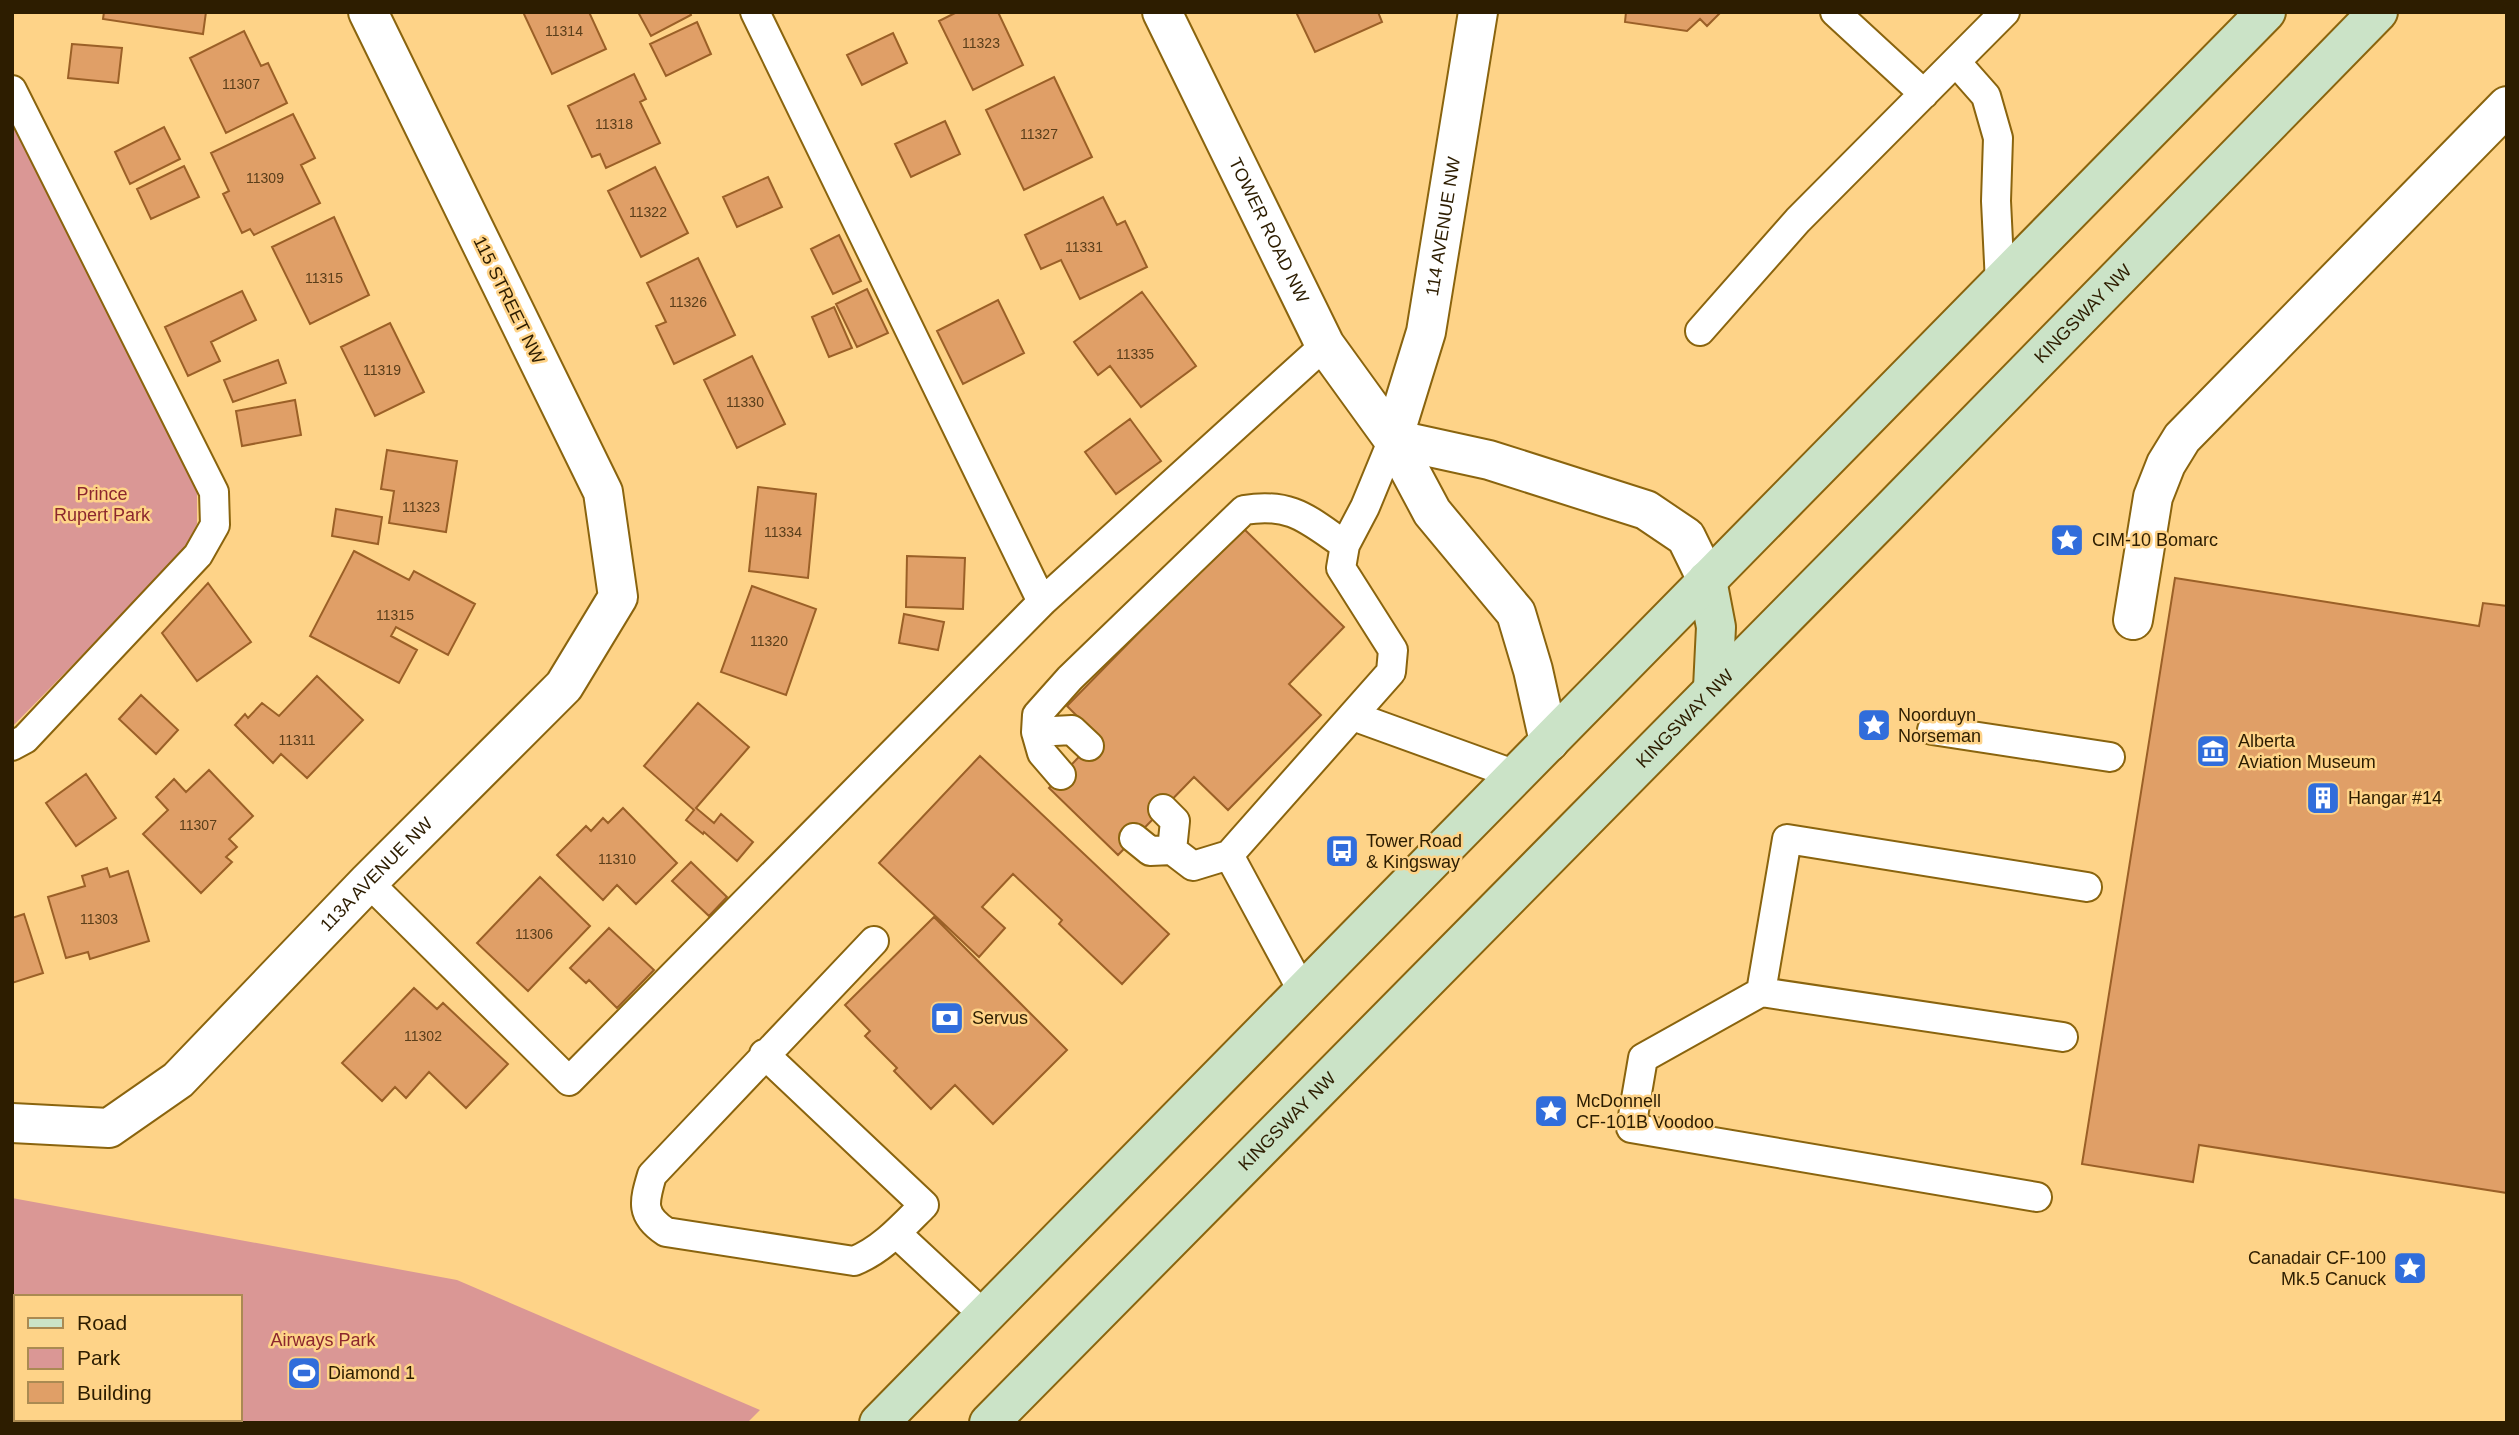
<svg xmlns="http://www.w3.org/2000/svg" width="2519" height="1435" font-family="Arial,sans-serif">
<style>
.green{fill:#da9795;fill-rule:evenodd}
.building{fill:#e09f67;stroke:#9b6027;stroke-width:2}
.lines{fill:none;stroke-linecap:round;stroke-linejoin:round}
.service-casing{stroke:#8a640e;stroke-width:32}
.minor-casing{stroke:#8a640e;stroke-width:42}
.tertiary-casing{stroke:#8a640e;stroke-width:42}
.secondary-casing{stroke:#8a640e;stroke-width:42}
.service{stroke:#fff;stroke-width:28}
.minor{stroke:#fff;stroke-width:38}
.tertiary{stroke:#fff;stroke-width:38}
.secondary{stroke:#cbe3c7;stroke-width:38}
.labels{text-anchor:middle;stroke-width:5;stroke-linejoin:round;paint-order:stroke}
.number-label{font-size:14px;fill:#5a3e1a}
.street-label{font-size:18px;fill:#2d1d00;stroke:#fed388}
.park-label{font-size:18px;fill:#8c272e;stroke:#fed388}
.poi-label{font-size:18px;fill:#2d1d00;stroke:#fed388;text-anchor:start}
</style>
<rect width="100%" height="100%" fill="#fed388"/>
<!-- green -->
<path class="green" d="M12,116l185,377v31l-15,29 -170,174z
M12,1198l445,82 303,130 -13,13h-735zM16,1297h224v122h-224z"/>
<!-- building -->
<path class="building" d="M104,12h102l-3,22 -100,-15z
M523,12h66l17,37 -54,25z
M638,12h52l1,3 -40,21z
M957,12h41l25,53 -50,25 -34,-69z
M1296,12h82l4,10 -67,30z
M1626,12h95l-14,14 -7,-7 -13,12 -62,-9z
M697,22l14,32 -45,22 -16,-32z
M244,31l17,35 7,-3 19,40 -61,30 -36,-75z
M893,33l14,30 -45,22 -15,-30z
M72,44l50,4 -4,35 -50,-5z
M634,74l12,25 -6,3 20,41 -54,25 -6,-14 -8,3 -24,-51z
M1054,77l38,80 -68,33 -38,-80z
M293,114l22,44 -14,7 19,38 -66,32 -4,-6 -8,4 -19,-39 6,-3 -18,-38z
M945,121l15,33 -49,23 -16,-33z
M164,127l16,32 -50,25 -15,-32z
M184,166l15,31 -48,22 -14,-30z
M655,167l33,66 -47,24 -33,-66z
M768,177l14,30 -45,20 -14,-30z
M1103,197l14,28 8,-4 22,46 -67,32 -19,-39 -20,9 -16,-34z
M334,217l35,78 -59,29 -38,-77z
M839,235l22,46 -28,13 -22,-45z
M698,258l37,77 -61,29 -18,-38 10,-4 -19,-39z
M867,289l21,44 -31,14 -21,-43z
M242,291l14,29 -45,22 9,19 -32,15 -23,-49z
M1142,292l54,74 -55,41 -31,-41 -12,9 -24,-33z
M998,300l26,53 -61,31 -26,-53z
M834,307l18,41 -23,9 -17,-40z
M390,323l34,69 -49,24 -34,-69z
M752,356l33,68 -48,24 -33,-68z
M278,360l8,23 -53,19 -9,-22z
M295,400l6,35 -59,11 -6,-35z
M1130,419l31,42 -45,33 -31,-42z
M387,450l70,11 -11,71 -57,-9 5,-32 -13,-2z
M758,487l58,7 -8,84 -59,-7z
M336,509l46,8 -4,27 -46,-8z
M1242,527l102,100 -55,57 32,31 -93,95 -34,-33 -76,78 -69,-67 49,-51 -31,-31z
M354,551l55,29 5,-9 61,33 -27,51 -52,-28 -5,9 26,14 -18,33 -89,-47z
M907,556l58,2 -2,51 -57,-2z
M2175,578l304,48 4,-23 24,3v587l-308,-48 -6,37 -111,-18z
M208,583l43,59 -54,39 -35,-48z
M752,586l64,23 -30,86 -65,-23z
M904,614l40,8 -6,28 -39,-7z
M317,676l46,44 -56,58 -26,-24 -8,9 -38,-38 10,-11 3,4 14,-15 17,13z
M141,695l37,35 -22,24 -37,-35z
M698,703l51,44 -53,61 18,15 7,-9 32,28 -16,19 -33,-29 -1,2 -17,-14 8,-10 -50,-44z
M980,756l189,178 -47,50 -63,-60 3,-4 -49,-46 -31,33 23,21 -26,29 -100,-94z
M209,770l44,46 -24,23 8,8 -11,10 6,5 -31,31 -58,-59 25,-24 -12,-13 18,-18 12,13z
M86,774l30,44 -40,28 -30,-43z
M623,808l54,55 -41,41 -19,-19 -14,15 -46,-45 29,-29 5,5 12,-13 5,5z
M691,862l36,35 -18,19 -37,-35z
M107,868l3,9 18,-6 21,70 -59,18 -2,-7 -22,6 -18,-61 37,-11 -3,-10z
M540,877l50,49 -62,65 -51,-48z
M24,914l19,59 -31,10v-65z
M934,917l133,133 -74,74 -38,-39 -24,24 -37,-38 3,-3 -32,-32 5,-5 -25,-26z
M609,928l45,42 -37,38 -28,-28 -3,3 -16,-15z
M414,988l23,21 6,-6 65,61 -42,44 -37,-36 -23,26 -11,-11 -13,14 -40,-38z"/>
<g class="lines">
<!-- service casing -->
<g class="service-casing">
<path id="service" d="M755,12l287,590
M1835,12l89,82
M1956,62l30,34 12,42 -2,63 4,82
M12,90l202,402 1,33 -17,30 -173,184 -13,7
M1700,331l98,-111 207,-208
M1353,716l163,59
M1932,730l178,27
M1036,732l36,-2 17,16
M1061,775l-19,-22 -6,-21 1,-17 33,-37 174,-168c48,-8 64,10 101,35
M1163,809l12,12 -3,29
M1134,838l16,13 22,-1 21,16 36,-11
M368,882l201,199 473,-479 283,-257
M1303,992l-74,-137 162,-183 2,-22 -52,-82 4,-23 20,-38 28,-68
M1761,992l-118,66 -12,70 406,69
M2063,1037l-302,-45 26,-153 300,48
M764,1054l160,151c-21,21 -42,45 -70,56l-188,-29c-26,-17 -22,-30 -14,-57l222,-234
M896,1233l88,82"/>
</g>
<!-- minor casing -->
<g class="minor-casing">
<g id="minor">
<path d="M2133,620l20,-123 13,-33 16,-26 325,-332"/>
<path id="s1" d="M12,1123l97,5 69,-48 190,-198 196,-196 54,-89 -15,-105 -235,-480"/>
</g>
</g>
<!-- tertiary casing -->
<g class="tertiary-casing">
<g id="tertiary">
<path id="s2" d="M1162,12l163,333 68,94 39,73 84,101 17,57 16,72"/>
<path id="s3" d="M1393,439l33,-107 52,-320"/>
<path d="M1393,439l96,21 157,50 40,27 21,43"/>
</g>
</g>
<!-- secondary casing -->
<g class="secondary-casing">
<g id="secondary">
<path d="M1707,580l9,47 -3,61"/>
<path d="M879,1423l1387,-1411"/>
<path id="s4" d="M989,1423l898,-909 491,-502"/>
</g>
</g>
<!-- service -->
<use href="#service" class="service"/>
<!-- minor -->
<use href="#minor" class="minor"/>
<!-- tertiary -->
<use href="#tertiary" class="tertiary"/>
<!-- secondary -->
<use href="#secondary" class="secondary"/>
</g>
<!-- icons -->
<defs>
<g id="sight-square" transform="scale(1.75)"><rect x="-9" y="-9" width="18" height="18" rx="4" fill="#316ddb" stroke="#fed388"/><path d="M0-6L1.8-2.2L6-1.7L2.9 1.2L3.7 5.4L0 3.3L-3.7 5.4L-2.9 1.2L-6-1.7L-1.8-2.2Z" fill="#fff"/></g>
<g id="museum-square" transform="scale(1.75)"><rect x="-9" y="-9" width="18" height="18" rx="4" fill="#316ddb" stroke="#fed388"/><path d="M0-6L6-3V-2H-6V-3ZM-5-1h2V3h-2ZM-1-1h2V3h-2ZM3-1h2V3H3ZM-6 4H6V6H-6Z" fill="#fff"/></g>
<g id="building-square" transform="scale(1.75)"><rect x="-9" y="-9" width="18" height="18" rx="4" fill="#316ddb" stroke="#fed388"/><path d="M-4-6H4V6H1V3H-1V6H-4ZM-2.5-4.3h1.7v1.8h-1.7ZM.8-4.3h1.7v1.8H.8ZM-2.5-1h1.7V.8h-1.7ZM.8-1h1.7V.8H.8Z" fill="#fff"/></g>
<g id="bus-square" transform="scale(1.75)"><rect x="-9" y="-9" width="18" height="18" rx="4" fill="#316ddb" stroke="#fed388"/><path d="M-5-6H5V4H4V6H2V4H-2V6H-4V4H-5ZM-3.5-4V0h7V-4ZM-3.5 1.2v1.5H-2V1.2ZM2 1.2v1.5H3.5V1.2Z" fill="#fff"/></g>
<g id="bank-square" transform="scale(1.75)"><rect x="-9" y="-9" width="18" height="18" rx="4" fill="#316ddb" stroke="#fed388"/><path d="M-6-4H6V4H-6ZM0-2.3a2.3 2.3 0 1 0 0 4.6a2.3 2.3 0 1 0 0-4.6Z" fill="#fff"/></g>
<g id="stadium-square" transform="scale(1.75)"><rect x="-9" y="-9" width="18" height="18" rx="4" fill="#316ddb" stroke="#fed388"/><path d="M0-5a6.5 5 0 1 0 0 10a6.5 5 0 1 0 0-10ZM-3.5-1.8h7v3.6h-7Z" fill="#fff"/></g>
</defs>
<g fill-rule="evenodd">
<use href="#sight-square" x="2067" y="540"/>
<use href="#sight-square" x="1874" y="725"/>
<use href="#museum-square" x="2213" y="751"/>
<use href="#building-square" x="2323" y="798"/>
<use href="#bus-square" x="1342" y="851"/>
<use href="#bank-square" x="947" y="1018"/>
<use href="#sight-square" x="1551" y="1111"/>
<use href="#sight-square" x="2410" y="1268"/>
<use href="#stadium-square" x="304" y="1373"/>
</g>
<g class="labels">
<!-- number labels -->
<g class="number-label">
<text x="564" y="36">11314</text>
<text x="981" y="48">11323</text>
<text x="241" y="89">11307</text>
<text x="614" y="129">11318</text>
<text x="1039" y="139">11327</text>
<text x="265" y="183">11309</text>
<text x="648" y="217">11322</text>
<text x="1084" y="252">11331</text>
<text x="324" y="283">11315</text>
<text x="688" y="307">11326</text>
<text x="1135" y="359">11335</text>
<text x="382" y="375">11319</text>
<text x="745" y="407">11330</text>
<text x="421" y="512">11323</text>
<text x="783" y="537">11334</text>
<text x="395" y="620">11315</text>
<text x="769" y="646">11320</text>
<text x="297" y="745">11311</text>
<text x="198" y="830">11307</text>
<text x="617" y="864">11310</text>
<text x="99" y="924">11303</text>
<text x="534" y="939">11306</text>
<text x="423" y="1041">11302</text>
</g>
<!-- street labels -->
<g class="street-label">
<text dy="6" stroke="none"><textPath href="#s3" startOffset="219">114 AVENUE NW</textPath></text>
<text dy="6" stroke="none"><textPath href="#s2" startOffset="243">TOWER ROAD NW</textPath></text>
<text transform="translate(509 300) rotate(64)" y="6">115 STREET NW</text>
<text dy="6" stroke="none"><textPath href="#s4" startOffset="1558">KINGSWAY NW</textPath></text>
<text dy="6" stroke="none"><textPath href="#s4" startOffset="990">KINGSWAY NW</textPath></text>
<text dy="6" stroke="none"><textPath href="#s1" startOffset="467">113A AVENUE NW</textPath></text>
<text dy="6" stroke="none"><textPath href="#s4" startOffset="424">KINGSWAY NW</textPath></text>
</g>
<!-- park labels -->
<g class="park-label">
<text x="102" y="500">Prince<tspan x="102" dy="21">Rupert Park</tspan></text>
<text x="323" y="1346">Airways Park</text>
</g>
<!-- poi labels -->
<g class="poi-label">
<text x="2092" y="546">CIM-10 Bomarc</text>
<text x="1898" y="721">Noorduyn<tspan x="1898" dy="21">Norseman</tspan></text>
<text x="2238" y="747">Alberta<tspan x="2238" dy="21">Aviation Museum</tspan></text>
<text x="2348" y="804">Hangar #14</text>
<text x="1366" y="847">Tower Road<tspan x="1366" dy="21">&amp; Kingsway</tspan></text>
<text x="972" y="1024">Servus</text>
<text x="1576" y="1107">McDonnell<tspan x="1576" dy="21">CF-101B Voodoo</tspan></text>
<text x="2386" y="1264" text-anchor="end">Canadair CF-100<tspan x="2386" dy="21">Mk.5 Canuck</tspan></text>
<text x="328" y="1379">Diamond 1</text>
</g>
</g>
<!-- border -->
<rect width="2519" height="1435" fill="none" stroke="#2d1d00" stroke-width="28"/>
<!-- legend -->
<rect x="14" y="1295" width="228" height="126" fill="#fed388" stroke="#aa8a52" stroke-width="2"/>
<rect x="28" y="1318" width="35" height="10" fill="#cbe3c7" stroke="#aa8a52" stroke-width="2"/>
<text x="77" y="1330" font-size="21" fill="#2d1d00">Road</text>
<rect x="28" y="1348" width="35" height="21" fill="#da9795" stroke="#aa8a52" stroke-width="2"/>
<text x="77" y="1365" font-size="21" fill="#2d1d00">Park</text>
<rect x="28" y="1382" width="35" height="21" fill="#e09f67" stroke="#aa8a52" stroke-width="2"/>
<text x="77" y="1400" font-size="21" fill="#2d1d00">Building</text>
</svg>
